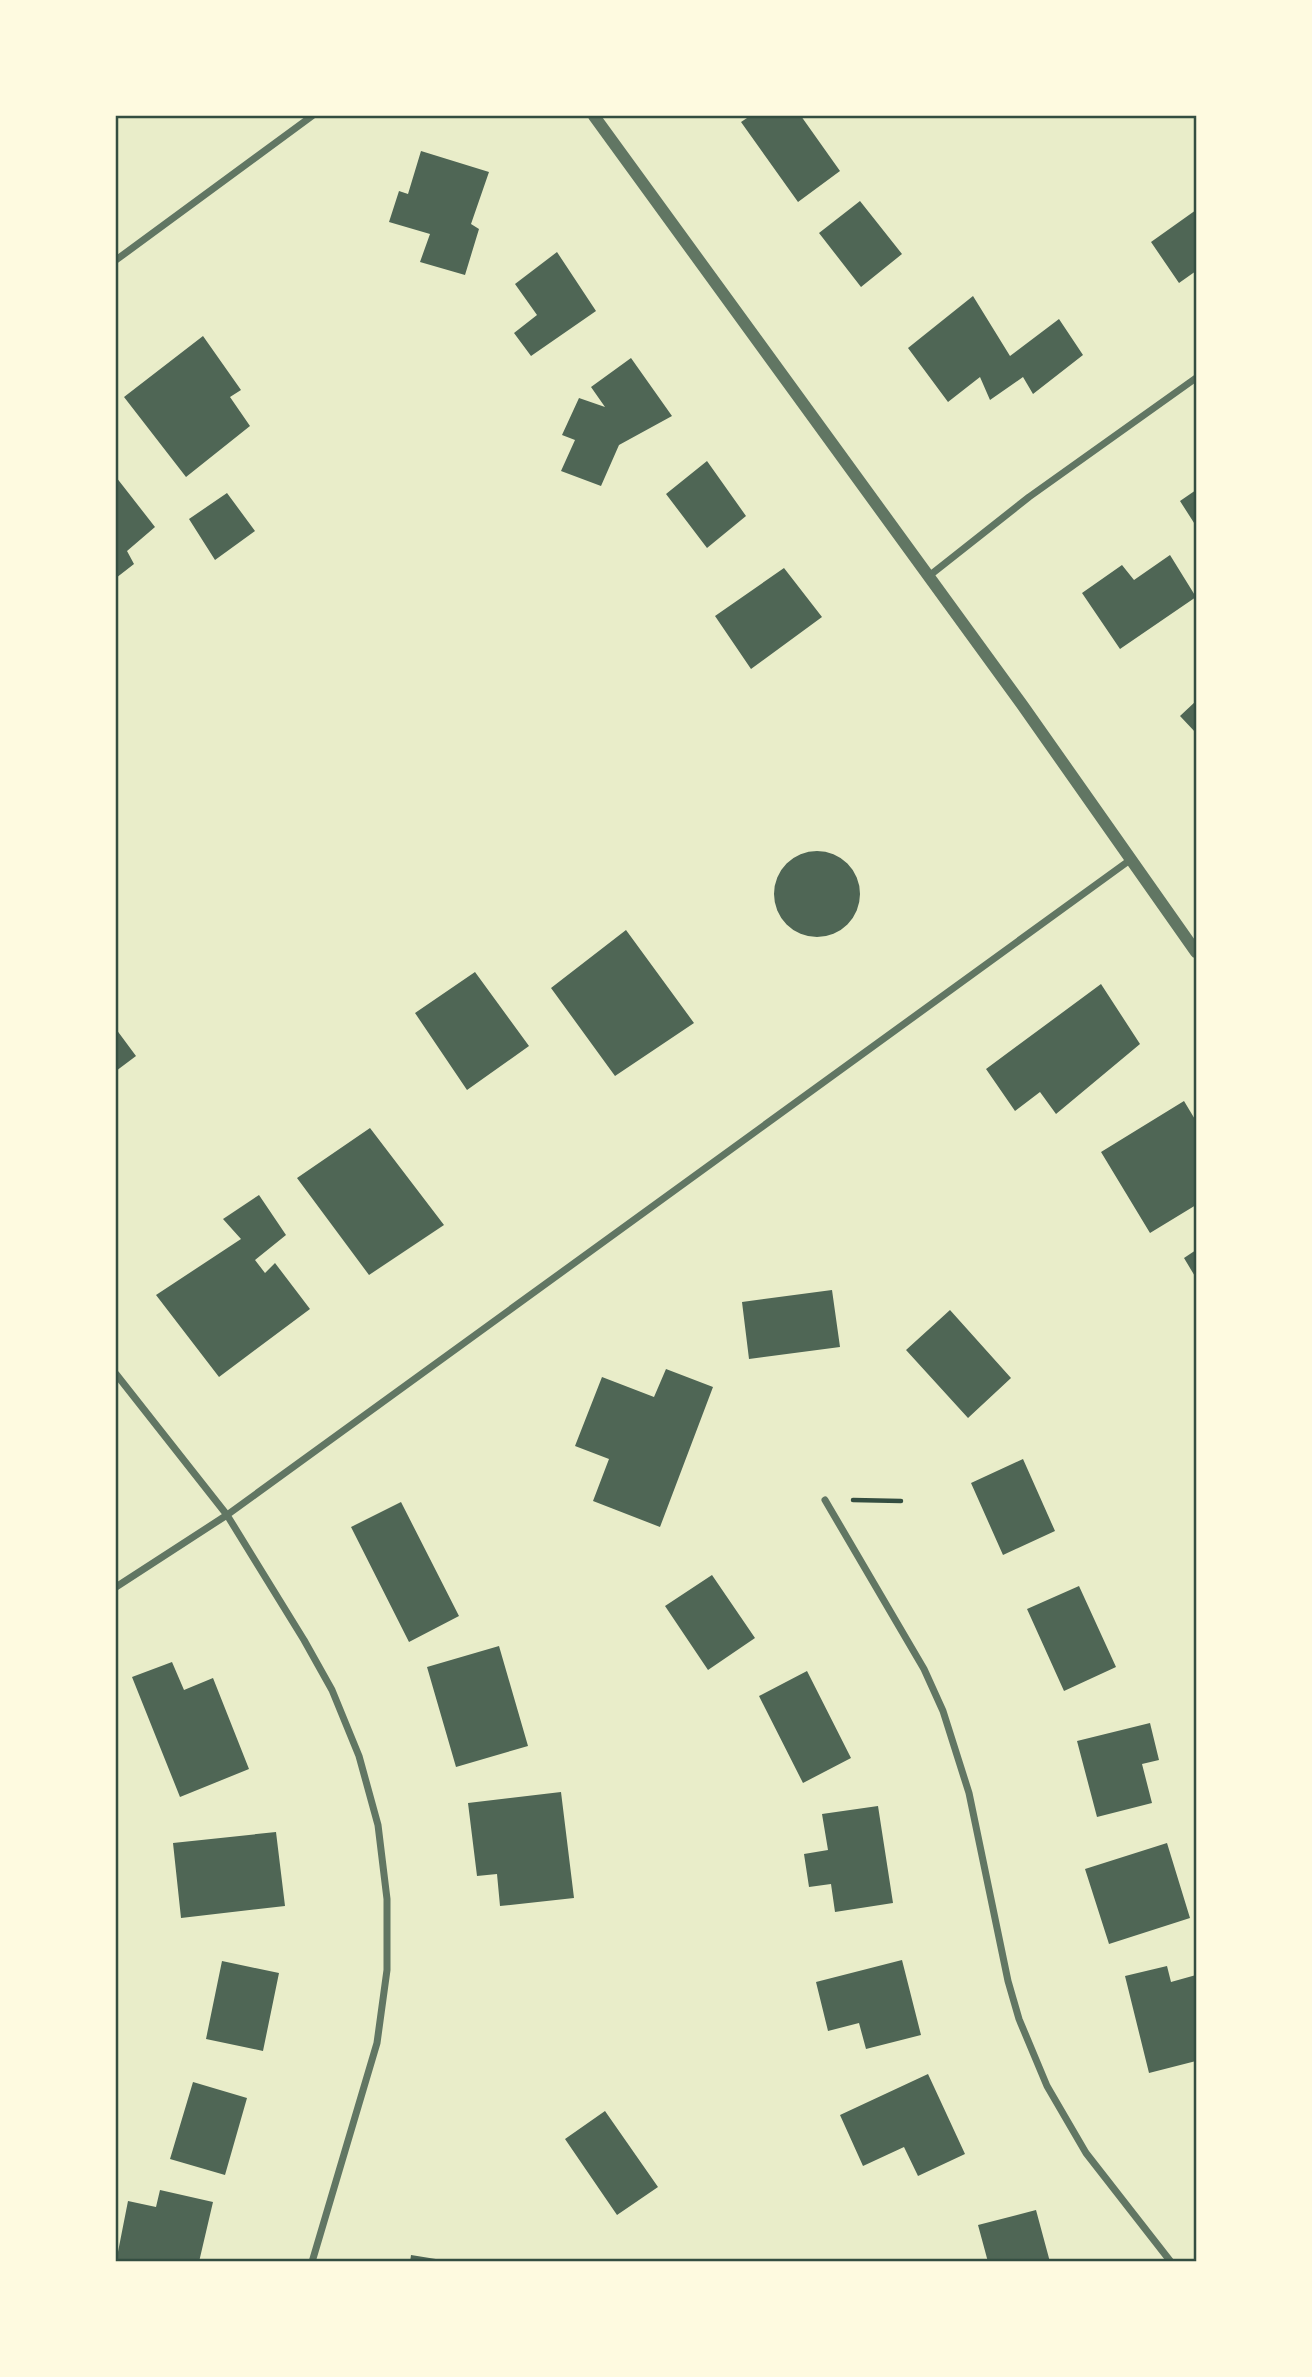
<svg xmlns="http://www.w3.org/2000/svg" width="1312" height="2377" font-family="'Public Sans',sans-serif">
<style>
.building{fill:#4f6655}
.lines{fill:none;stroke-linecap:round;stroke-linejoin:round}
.path{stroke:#344e41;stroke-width:4.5}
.minor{stroke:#617663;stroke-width:7}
.tertiary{stroke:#617663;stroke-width:12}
.neatline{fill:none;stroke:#344e41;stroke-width:2.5}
</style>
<rect width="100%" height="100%" fill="#e9edc9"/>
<!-- building -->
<path class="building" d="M750,116h51l39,55 -42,31 -57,-80z
M421,151l68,21 -18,52 8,5 -14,46 -45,-13 10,-28 -41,-12 10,-31 9,3z
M860,201l42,53 -41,33 -42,-54z
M1196,210v61l-17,12 -28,-41z
M557,252l39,59 -65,45 -17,-23 23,-18 -22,-31z
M973,296l37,60 49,-37 24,36 -50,39 -10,-17 -33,23 -10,-23 -32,25 -40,-54z
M203,336l38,54 -11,7 20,29 -64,51 -62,-80z
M631,358l41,58 -53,29 -18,41 -40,-15 14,-31 -13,-5 17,-37 26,9 -14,-20z
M707,461l39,55 -39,32 -41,-54z
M116,477l39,50 -28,24 7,13 -18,14z
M1196,490v36l-16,-25z
M227,493l28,38 -40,29 -26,-41z
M1170,555l26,42 -76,52 -38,-56 40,-28 12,15z
M784,568l38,49 -71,52 -36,-53z
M1196,701v32l-16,-17z
M774 894a43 43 0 1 1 86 0a43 43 0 1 1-86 0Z
M626,930l68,93 -79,53 -64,-88z
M475,972l54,74 -62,44 -52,-77z
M1101,984l39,60 -84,70 -16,-22 -25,19 -29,-42z
M116,1029l20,27 -20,15z
M1184,1101l12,20v84l-46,28 -49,-81z
M370,1128l74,97 -75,50 -72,-97z
M259,1195l27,40 -31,25 10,13 10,-10 35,46 -91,68 -63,-82 85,-56 -18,-20z
M1196,1250v28l-12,-20z
M832,1290l8,57 -91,12 -7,-57z
M950,1310l61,68 -43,40 -62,-68z
M666,1369l47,18 -53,140 -67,-26 16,-42 -34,-13 27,-69 52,20z
M1023,1459l32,72 -52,24 -32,-72z
M401,1502l58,114 -50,26 -58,-115z
M712,1575l43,63 -47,32 -43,-64z
M1079,1586l37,81 -52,24 -37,-82z
M499,1646l29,100 -72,21 -29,-100z
M172,1662l12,28 29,-12 36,91 -69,28 -48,-120z
M807,1671l44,87 -48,25 -44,-87z
M1150,1723l9,37 -17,4 10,39 -55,14 -20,-76z
M561,1792l13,106 -74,8 -3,-32 -20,2 -9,-73z
M878,1806l15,97 -58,9 -4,-28 -22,3 -5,-33 24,-4 -6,-36z
M276,1832l9,74 -104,12 -8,-75z
M1167,1843l23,75 -81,26 -24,-75z
M902,1960l19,75 -55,14 -7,-26 -31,8 -12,-49z
M222,1961l57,12 -16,78 -57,-12z
M1167,1966l4,16 25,-7v86l-47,12 -24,-97z
M928,2074l37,80 -47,22 -14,-29 -41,19 -23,-51z
M193,2082l54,16 -22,77 -55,-16z
M605,2111l53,76 -41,28 -52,-76z
M160,2190l53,12 -14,60h-83l12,-61 28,6z
M1036,2210l14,52h-62l-10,-37z
M411,2255l31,5v2h-32z"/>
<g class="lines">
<!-- path -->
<path class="path" d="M853,1500l48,1"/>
<!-- minor -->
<path class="minor" d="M116,260l196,-144
M929,576l100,-79 167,-119
M116,1374l111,141 77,125 28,50 27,66 19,69 9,74v71l-10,73 -65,219
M825,1500l99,169 19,42 26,82 39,188 11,38 28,67 39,67 85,109
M116,1587l111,-72 903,-655"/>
<!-- tertiary -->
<path class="tertiary" d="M594,116l429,590 173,246"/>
</g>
<!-- border -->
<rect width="1312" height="2377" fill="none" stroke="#fefae0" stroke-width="234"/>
<rect x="117" y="117" width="1078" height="2143" class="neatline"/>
</svg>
